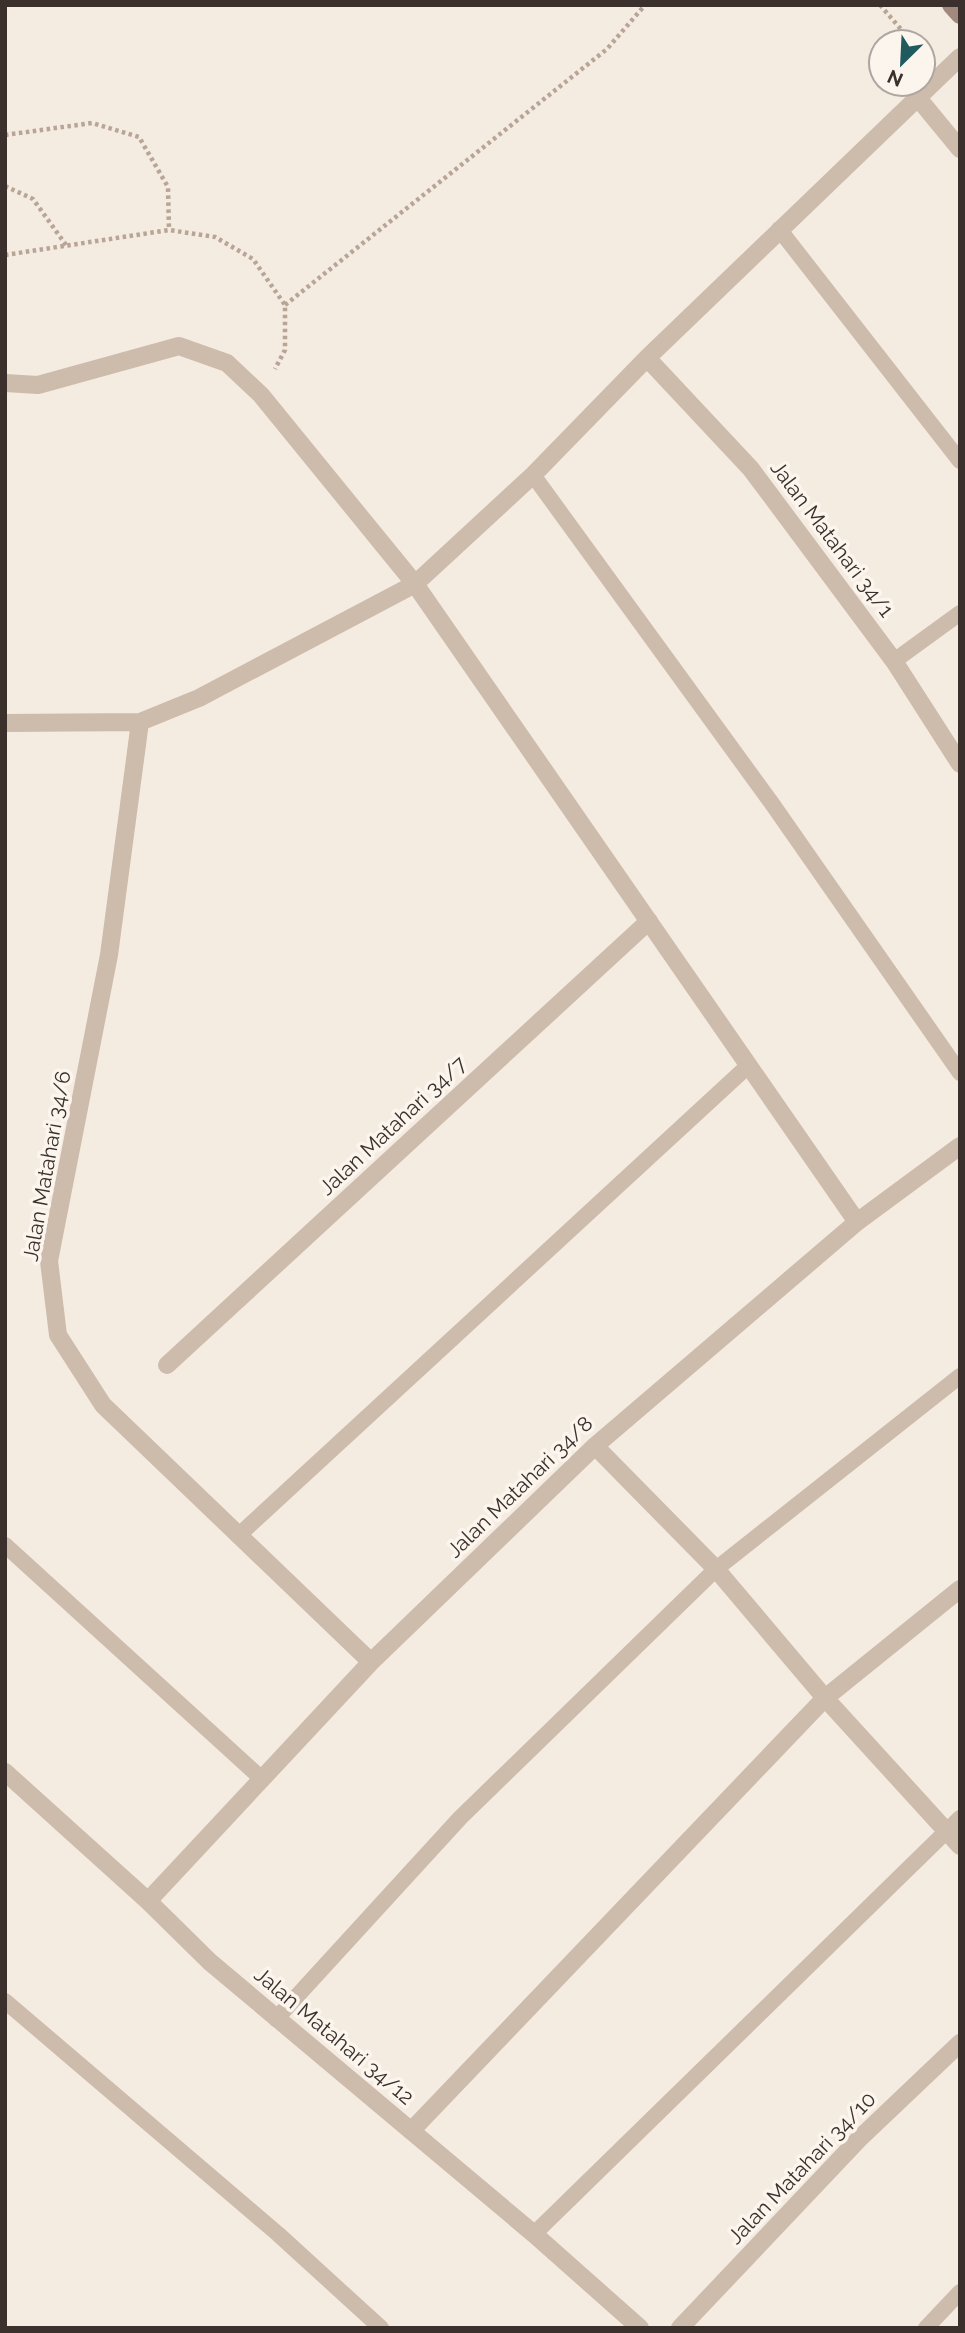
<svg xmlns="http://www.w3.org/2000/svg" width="965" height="2333" font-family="Raleway,sans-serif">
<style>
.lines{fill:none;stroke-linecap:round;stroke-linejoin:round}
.path{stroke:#b9a596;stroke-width:4.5;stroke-dasharray:3.5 3.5;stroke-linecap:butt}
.lane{stroke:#cdbbac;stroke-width:16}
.street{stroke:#cdbbac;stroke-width:18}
.secondary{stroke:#a18a7d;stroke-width:18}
.labels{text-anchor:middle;stroke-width:7;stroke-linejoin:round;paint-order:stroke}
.street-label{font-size:21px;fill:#3b302b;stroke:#fbf5ee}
</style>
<rect width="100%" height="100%" fill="#f4ebe1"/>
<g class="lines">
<!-- path -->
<path class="path" d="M880,5l32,37
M5,135l87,-12 47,14 29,50 1,43
M5,186l28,13 33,46
M5,255l164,-25 46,7 38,22 32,46v45l-10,19
M285,305l322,-256 38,-44"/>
<!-- lane -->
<path class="lane" d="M779,229l181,232
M533,475l240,330 187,268
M894,661l66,-48
M239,1535l510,-470
M5,1545l257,234
M5,2001l273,233 103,94
M276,2019l184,-201 256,-249 244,-193
M534,2234l426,-416
M926,2328l34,-36"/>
<!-- street -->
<path class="street" d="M918,98l42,51
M647,358l104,111 143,192 66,103
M5,383l33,2 141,-39 48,17 34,32 154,189 118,-109 114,-117 313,-301
M140,722l-31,233 -60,306 9,74 45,70 268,257
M5,723l135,-1 59,-24 216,-114 442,638
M167,1365l482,-444
M595,1446l121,123 109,129 135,148
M5,1772l143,129 62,61 324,272 106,94
M148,1901l223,-239 224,-216 262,-224 103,-76
M411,2131l414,-433 135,-109
M680,2328l179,-189 101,-96"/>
<!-- secondary -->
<path class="secondary" d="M951,5l9,10"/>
</g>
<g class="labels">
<!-- street labels -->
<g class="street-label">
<text transform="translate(832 539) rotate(53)" y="7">Jalan Matahari 34/1</text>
<text transform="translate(393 1126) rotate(-43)" y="7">Jalan Matahari 34/7</text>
<text transform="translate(47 1166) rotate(-80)" y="7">Jalan Matahari 34/6</text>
<text transform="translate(520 1487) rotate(-44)" y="7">Jalan Matahari 34/8</text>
<text transform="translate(334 2036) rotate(40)" y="7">Jalan Matahari 34/12</text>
<text transform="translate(802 2168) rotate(-46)" y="7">Jalan Matahari 34/10</text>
</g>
</g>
<!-- border -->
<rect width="965" height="2333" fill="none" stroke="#3b302b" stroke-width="14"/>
<!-- north arrow -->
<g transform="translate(902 63) rotate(204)"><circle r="33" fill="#fbf5ee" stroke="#aea6a0" stroke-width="2"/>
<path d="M0-5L12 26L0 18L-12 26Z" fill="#1f5a5e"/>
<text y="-10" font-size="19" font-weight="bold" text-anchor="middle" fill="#3b302b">N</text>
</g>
</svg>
